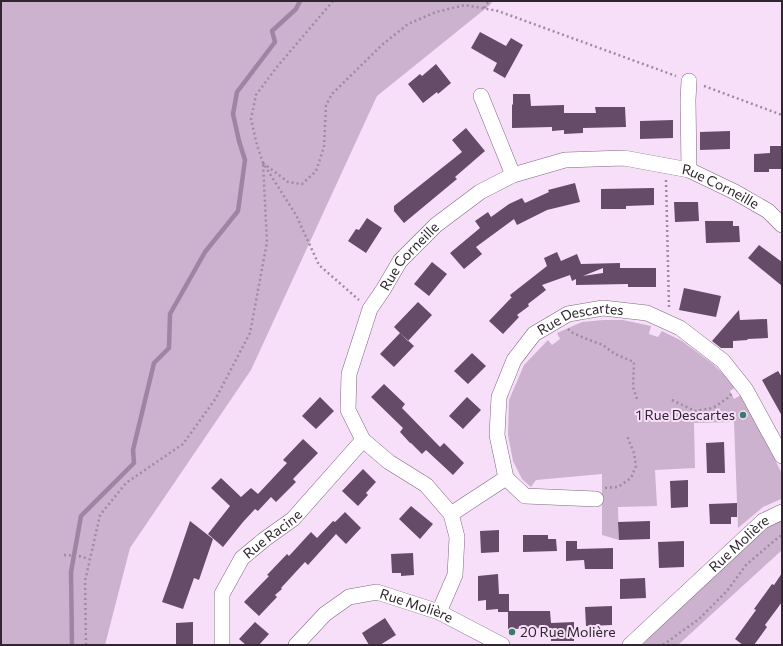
<svg xmlns="http://www.w3.org/2000/svg" width="783" height="646" font-family="Commissioner,sans-serif">
<style>
.green{fill:#ccb2cf}
.lines{fill:none;stroke-linecap:round;stroke-linejoin:round}
.stream{stroke:#a184a4;stroke-width:4.5}
.building{fill:#664b69;fill-rule:evenodd}
.street-casing{stroke:#7e6980;stroke-width:16}
.path{stroke:#9d8c9f;stroke-width:2.5;stroke-dasharray:2 3;stroke-linecap:butt}
.street{stroke:#fff;stroke-width:15}
.poi-dot{fill:#3a7b6b;stroke:#f7dff9;stroke-width:1.5}
.labels{text-anchor:middle;stroke-width:4;stroke-linejoin:round;paint-order:stroke}
.street-label{font-size:14px;fill:#2f2630;stroke:#f7dff9}
.poi-label{font-size:14px;fill:#2f2630;stroke:#f7dff9;text-anchor:end}
</style>
<rect width="100%" height="100%" fill="#f7dff9"/>
<!-- green -->
<path class="green" d="M1,1h492l-3,4 -113,91 -126,274 -121,178 -25,97h-104z
M603,320h20l28,6 -2,8 9,3 4,-6 20,10 31,23 23,23 -6,4 4,8 7,-4 11,17 30,62v21l-1,4 -18,8 -25,21 -4,-106 -40,1 1,45 -40,2 2,36 -39,1 1,33 -17,-5v-61l-66,6 -5,7 -9,-8 -9,-18 -5,-26 1,-35 15,-35 24,-25 4,5 8,-6 -3,-6 25,-11z
M782,520v30l-104,95h-36l28,-28 94,-88z"/>
<g class="lines">
<!-- stream -->
<path class="stream" d="M72,645l-1,-73 10,-56 53,-53 -1,-13 21,-87 15,-15 1,-34 35,-62 33,-41 7,-51 -6,-19 -6,-27 4,-22 38,-50 -3,-11 24,-22 4,-8"/>
</g>
<!-- building -->
<path class="building" d="M480,32l26,14 5,-8 12,7 -18,33 -12,-7 4,-8 -26,-15z
M436,64l15,19 -13,11 -1,-2 -14,11 -15,-19 12,-10 2,2z
M513,94h17l1,12 33,-1v8h32l-1,-6h30l1,20 -43,1v5l-19,1v-4l-12,1v-4l-40,1v-23l1,-1z
M673,120v18l-33,1v-18z
M466,128l19,23 -30,26 2,2 -53,44 -10,-12v-5l68,-54 -10,-12z
M730,131v18l-30,1v-18z
M770,146h12v23h-13v3h-15v-18l16,-1z
M575,183l5,19 -33,8 -30,15 -3,-6 -38,28 6,7 -18,15 -14,-16 30,-25 -5,-7 13,-9 3,5 18,-13 13,-6 3,5 24,-11 -1,-2z
M654,188v17l-28,1v3h-25v-20z
M674,202h24l1,19 -24,1z
M367,218l15,10 -16,25 -18,-12 8,-12 3,1z
M705,221h28v5h6l1,16 -34,1z
M759,245l23,17v24l-34,-28z
M557,252l4,9 16,-7 4,10 39,-1v5h36v19h-28v-3l-52,1v-6l-4,2 -2,-6 -28,10 4,5 -18,14 1,2 -12,9 2,2 -16,17 -14,-13 23,-24h-1l-1,-2 37,-29 -3,-8zM603,268v5l-20,3z
M432,262l15,12 -18,22 -15,-12z
M684,288l37,8 -5,21 -37,-7z
M418,302l14,13 -24,26 -14,-14z
M739,310l1,10 27,-1 1,19 -21,1 1,1 -15,1v7h-12l-9,-7z
M400,333l14,13 -20,21 -14,-13z
M472,353l14,13 -18,18 -14,-13z
M778,371l4,6v39l-20,-36z
M384,384l21,20 -3,4 38,39 4,-4 20,20 -11,12 -27,-25 -4,4 -11,-11h-1l-10,-11 3,-4 -32,-31z
M320,397l14,14 -18,18 -14,-13z
M467,397l14,13 -18,19 -14,-13z
M303,439l15,14 -25,26 3,3 -20,20 -5,-5 -13,14 -3,-2 -12,13 -20,25 -15,-13 22,-28 -19,-18 10,-10 20,19 10,-9 7,6 29,-31 -4,-3z
M724,442l1,31h-18l-1,-30z
M363,469l13,13 -10,11 2,2 -10,11 -16,-15z
M688,480v27l-17,1 -1,-27z
M737,503v14h-6v7h-21l-1,-20z
M411,506l22,18 -13,15 -21,-20z
M345,512l16,16 -15,16 -10,-10 -28,31 -3,-3 -24,26 1,1 -7,6 2,2 -18,19 -15,-14 25,-26 -2,-1 20,-21 2,2 22,-24 6,6 16,-17 2,1z
M190,521l23,18 -14,41 -5,-2 -11,31 -21,-7 9,-25z
M650,521v18l-31,1 -1,-18z
M499,530v22l-18,1 -1,-22z
M523,535h25v4h8l1,12 -34,1z
M566,541h11v8l36,-1v21h-28l-1,-9 -18,1z
M684,541v26l-25,1 -1,-26z
M413,553l1,22 -13,1v-3h-9l-1,-19z
M782,573v29l-17,23 2,2 -13,18h-11l-8,-6 21,-29 -2,-1 18,-25 2,1z
M498,574l1,20h10v17h41l1,12 23,-1v19h-23v-13l-43,1v-17h-10v-3l-12,1v-10l-8,1v-25z
M645,578l1,20 -26,1v-20z
M612,606v19l-26,1 -1,-19z
M385,618l11,17 -16,10h-11l-7,-12z
M193,622v23h-17v-22z
M255,622l14,12 -10,11h-13l-7,-6z"/>
<g class="lines">
<!-- street casing -->
<g class="street-casing">
<g id="street">
<path d="M689,81l-1,19 1,70"/>
<path d="M481,96l32,79"/>
<path d="M506,478l19,18 71,3"/>
<path id="s1" d="M451,514l55,-36 -9,-43 2,-38 15,-37 20,-26 34,-20 35,-6 44,5 33,15 43,33 23,29 36,66"/>
<path id="s2" d="M439,612l16,-37 2,-38 -6,-23 -25,-29 -37,-23 -26,-22 -15,-30 1,-36 21,-65 13,-19 17,-29 36,-36 44,-33 33,-17 52,-15 59,-2 65,12 46,22 33,19 14,14"/>
<path id="s3" d="M222,645v-51l20,-36 23,-19 28,-20 70,-79"/>
<path id="s4" d="M296,645l29,-31 24,-17 28,-5 62,20 63,33"/>
<path id="s5" d="M630,645l133,-124 19,-9"/>
</g>
</g>
<!-- path -->
<path class="path" d="M333,1l-57,67 -20,27 -5,24 6,26 6,18 33,52 23,50 40,35
M484,8l5,-7
M704,86l78,29
M263,163l25,19 14,2 14,-13 8,-24 2,-42 6,-11 51,-50 25,-20 28,-12 29,-7 33,6 178,65
M666,180l3,127
M568,329l3,3 13,6 19,7 12,9 19,8 -1,25 4,12
M672,400l23,11 18,-3 16,-11 3,-4
M605,488l13,-1 13,-9 5,-12 -2,-13 -7,-17
M64,555l15,1 10,3
M86,645l-1,-64 15,-66 26,-32 57,-39 33,-46 34,-65 17,-91 -4,-79
M663,645l36,-26 28,-28 19,-26 29,-25 7,-5"/>
<!-- street -->
<use href="#street" class="street"/>
</g>
<!-- markers -->
<g class="poi-dot">
<circle cx="743" cy="415" r="4"/>
<circle cx="512" cy="632" r="4"/>
</g>
<g class="labels">
<!-- street labels -->
<g class="street-label">
<text dy="5" stroke="none"><textPath href="#s2" startOffset="770">Rue Corneille</textPath></text>
<text dy="5" stroke="none"><textPath href="#s2" startOffset="422">Rue Corneille</textPath></text>
<text dy="5" stroke="none"><textPath href="#s1" startOffset="271">Rue Descartes</textPath></text>
<text dy="5" stroke="none"><textPath href="#s3" startOffset="131">Rue Racine</textPath></text>
<text dy="5" stroke="none"><textPath href="#s5" startOffset="149">Rue Molière</textPath></text>
<text dy="5" stroke="none"><textPath href="#s4" startOffset="142">Rue Molière</textPath></text>
</g>
<!-- poi labels -->
<g class="poi-label">
<text x="735" y="420">1 Rue Descartes</text>
<text x="520" y="637" text-anchor="start">20 Rue Molière</text>
</g>
</g>
<!-- border -->
<rect width="783" height="646" fill="none" stroke="#2f2630" stroke-width="4"/>
</svg>
